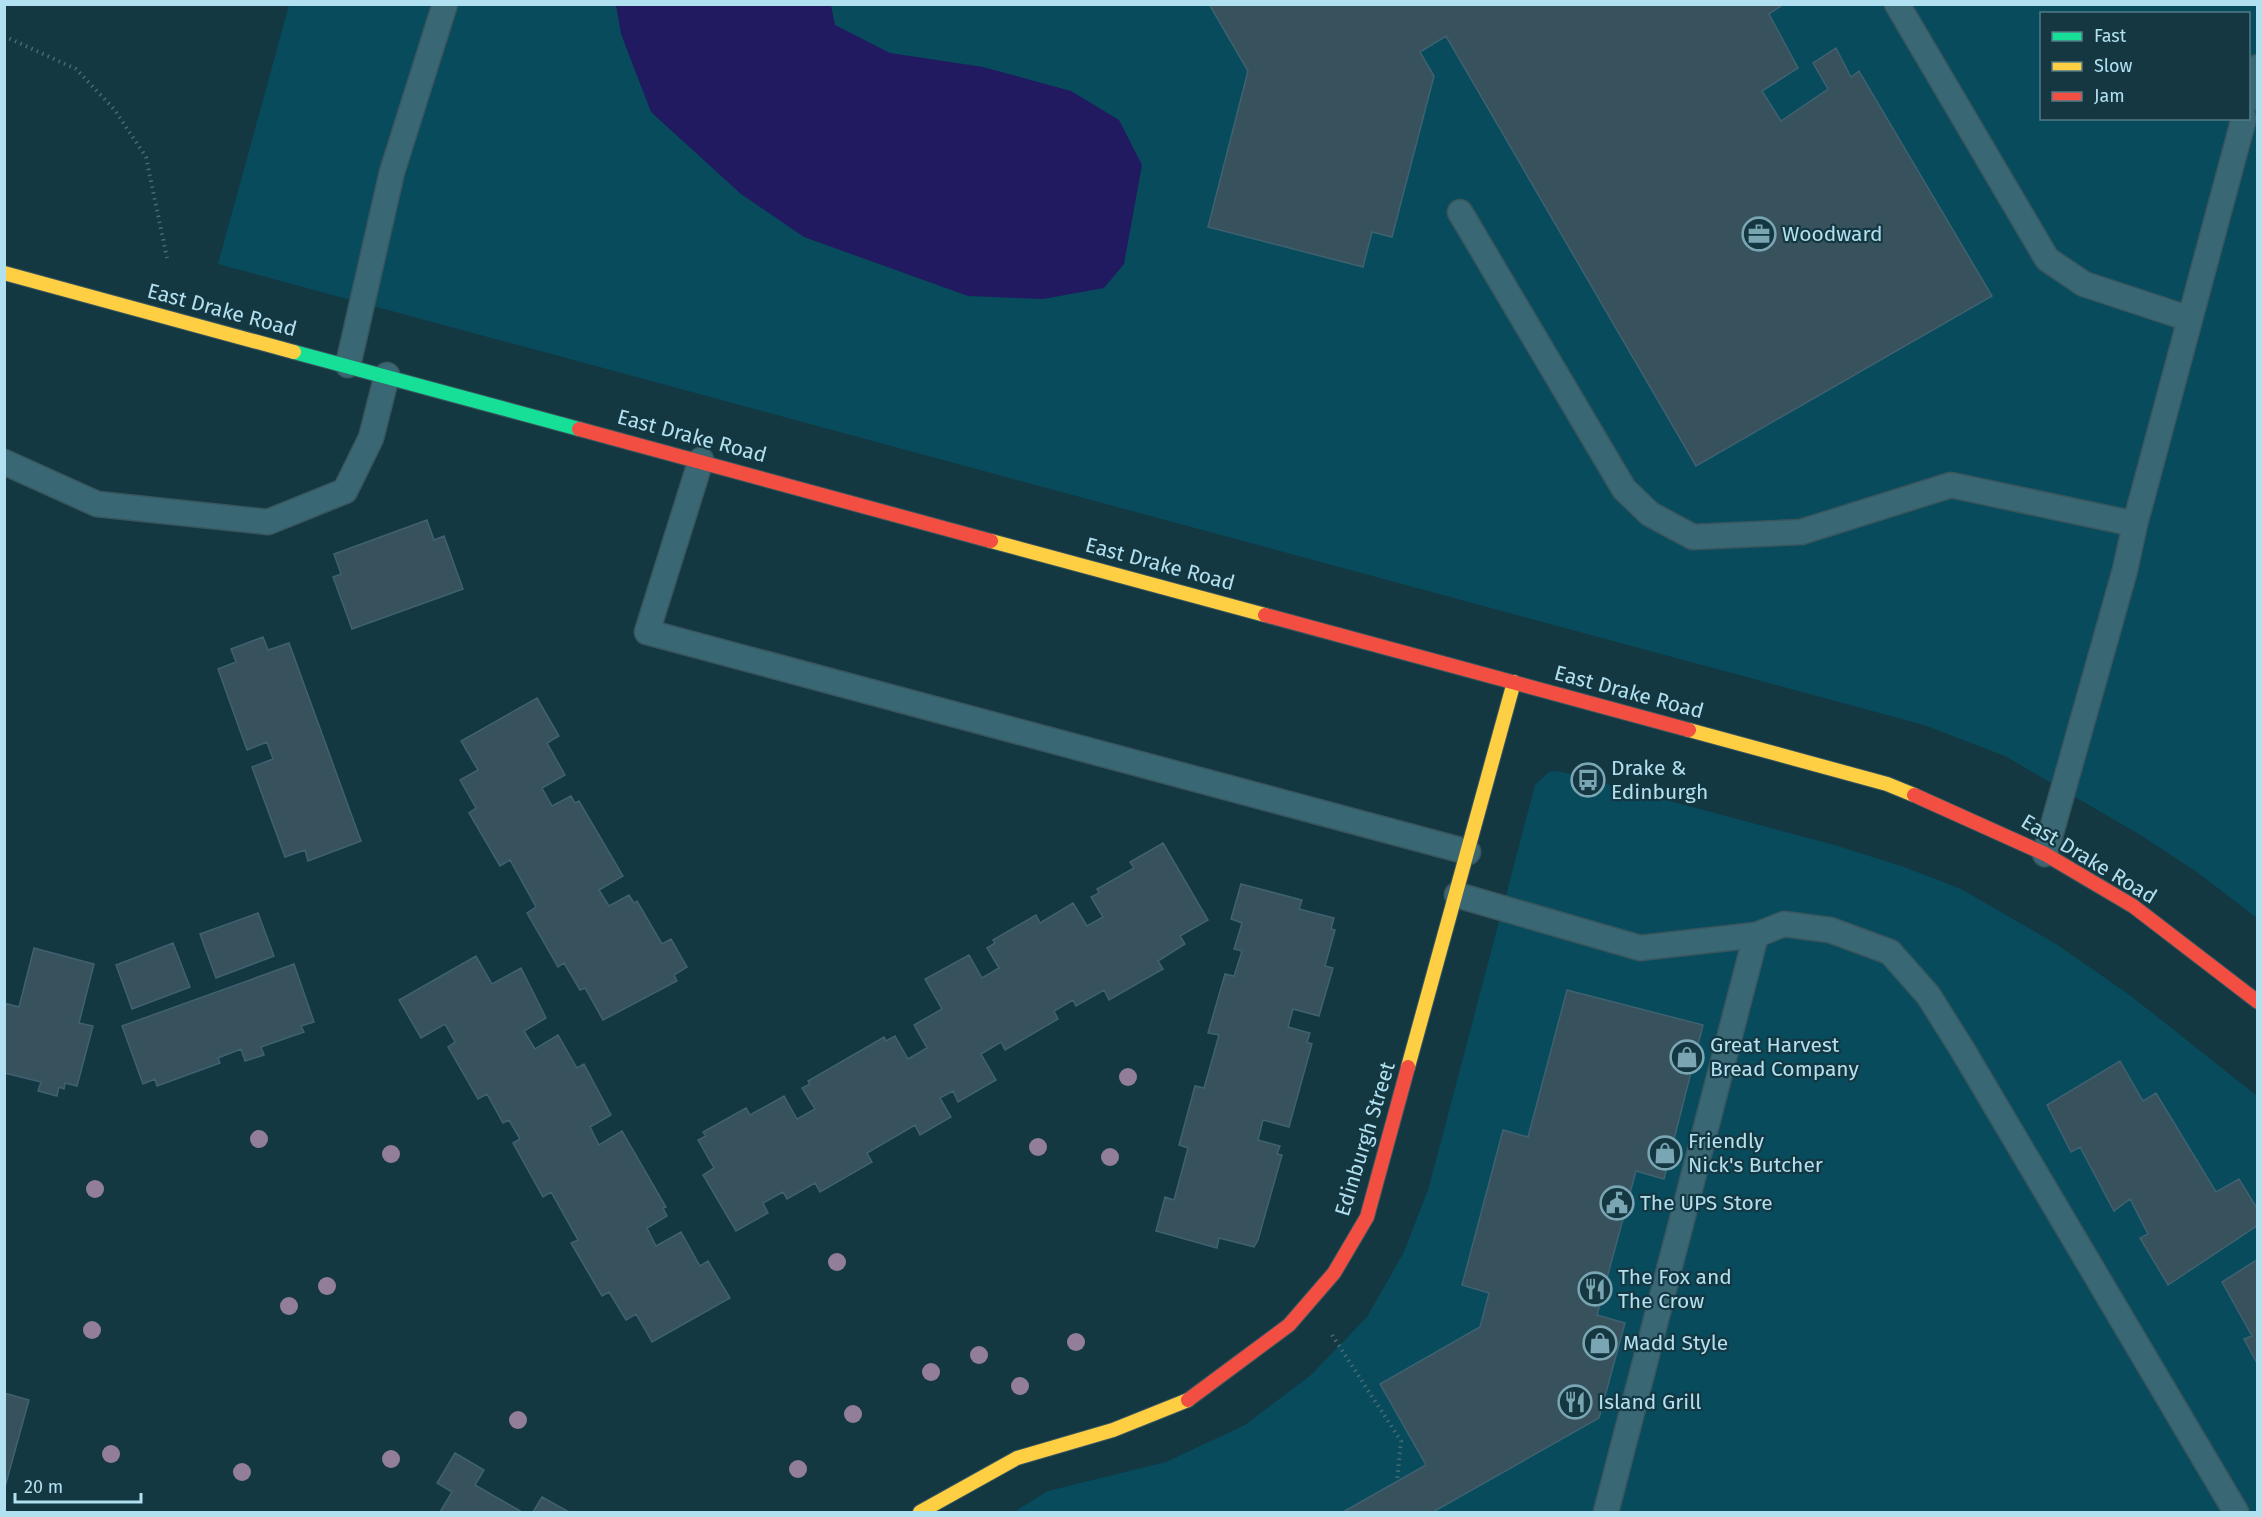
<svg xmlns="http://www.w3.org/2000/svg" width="2262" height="1517" font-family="'Fira Sans',sans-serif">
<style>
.built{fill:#074b5c;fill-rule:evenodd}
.water{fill:#211a61}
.building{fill:#37525d;stroke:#3f6170;stroke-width:1.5}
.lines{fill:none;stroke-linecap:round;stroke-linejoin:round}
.lane-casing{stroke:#39565e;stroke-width:27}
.fast-casing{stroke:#39565e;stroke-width:16}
.slow-casing{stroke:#39565e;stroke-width:16}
.jam-casing{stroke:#39565e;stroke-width:16}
.path{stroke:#476b74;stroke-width:4;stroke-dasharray:1.5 4.5;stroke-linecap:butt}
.lane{stroke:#396773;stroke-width:24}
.fast{stroke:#16e098;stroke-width:14}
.slow{stroke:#ffcf43;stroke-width:14}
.jam{stroke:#f24e42;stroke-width:14}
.tree{fill:#937e9a}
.labels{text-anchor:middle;stroke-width:4.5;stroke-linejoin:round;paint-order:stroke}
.poi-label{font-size:21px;fill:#b1e0f0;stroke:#153741;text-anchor:start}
.street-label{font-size:21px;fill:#b1e0f0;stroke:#153741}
</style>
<rect width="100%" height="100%" fill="#143841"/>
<!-- built -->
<path class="built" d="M289,5h1968v913l-60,-46 -55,-36 -137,-80 -81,-31 -1706,-461zM2042,14h206v104h-206z
M1558,771l280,75 66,21 57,22 95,55 75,52 126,100v416h-1243l34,-21 118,-29 79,-37 66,-50 56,-58 37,-65 25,-65 106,-402 14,-13z"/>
<!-- water -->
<path class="water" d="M616,5h215l4,20 55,28 93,14 88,24 48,29 23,45 -18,99 -20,24 -61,11 -75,-3 -164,-59 -63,-43 -90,-82 -30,-78z"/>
<!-- building -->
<path class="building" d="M1209,4h575l-15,10 29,54 -36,23 19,30 47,-32 -15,-26 23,-15 15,29 8,-6 133,225 -296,170 -250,-430 -26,16 14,24 -42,161 -20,-5 -9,35 -155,-40 40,-156z
M427,520l7,20 10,-4 19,53 -111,40 -19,-52 8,-3 -7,-20z
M263,637l5,13 21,-7 72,198 -53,20 -3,-11 -20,7 -33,-90 21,-8 -6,-17 -20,8 -29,-81 18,-7 -5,-13z
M537,698l22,38 -12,7 18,32 -23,13 10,18 19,-10 4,7 4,-2 44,75 -24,14 10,16 20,-11 5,8 3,-2 25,43 9,-5 16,28 -13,8 3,6 -74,39 -18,-32 -5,2 -16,-27 -6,4 -31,-54 9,-6 -26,-47 -10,6 -31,-53 7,-5 -16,-28 18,-10 -17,-29z
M1163,843l45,77 -28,16 5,8 -27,17 5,8 -54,31 -5,-10 -28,16 -3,-6 -19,11 4,8 -53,31 -4,-8 -20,12 15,26 -38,22 -5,-11 -13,7 11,19 -31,18 -5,-10 -48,28 5,9 -52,30 -5,-9 -28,16 -4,-7 -20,11 5,10 -32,18 -33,-56 11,-7 -16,-28 8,-4 -3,-4 43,-24 4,7 34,-19 13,23 18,-10 -13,-21 8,-4 -2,-3 76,-44 2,4 9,-5 13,23 19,-11 -13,-23 28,-16 -17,-30 44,-24 13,23 17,-10 -12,-20 8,-5 -2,-3 43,-25 4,8 33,-20 14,23 16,-9 -12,-20 8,-4 -2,-4 37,-21 -4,-6z
M1241,884l61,16 -3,9 35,9 -3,11 4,1 -10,36 8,2 -14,48 -26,-7 -5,18 22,6 -3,9 5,2 -23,83 -26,-7 -5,20 22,6 -3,8 5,1 -24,85 -4,7 -35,-9 -2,10 -61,-17 9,-34 9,3 14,-52 -9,-3 16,-59 9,2 15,-53 -11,-2 17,-59 9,2 8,-25 -8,-2 8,-26 -11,-4z
M258,913l16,43 -58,22 -16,-44z
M173,943l17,44 -58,22 -16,-44z
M34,948l60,16 -15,59 14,3 -16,60 -12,-3 -1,6 -5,-2 -2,9 -19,-5 3,-9 -37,-9v-70l15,4z
M476,956l16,28 29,-16 25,50 -22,13 11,18 23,-14 19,33 7,-4 27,51 -21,12 9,18 23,-14 44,76 -3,1 4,8 -20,12 9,18 25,-14 19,34 8,-5 22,37 -78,44 -16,-28 -10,6 -17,-28 -7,4 -31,-53 7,-3 -27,-48 -8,5 -30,-54 7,-4 -11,-19 -6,3 -16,-29 -9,5 -30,-52 7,-5 -10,-18 -24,14 -22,-38z
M294,964l20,58 -13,4 3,6 -43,15 3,8 -19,6 -4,-12 -23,9 2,5 -63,23 -2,-7 -12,5 -21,-58z
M1567,990l136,35 -39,154 -28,-8 -39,144 28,8 -26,95 -166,94h-90l83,-47 -46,-81 100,-57 9,-34 -27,-8 41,-155 25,7z
M2120,1061l23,40 13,-8 60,99 23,-13 19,31v15l-90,60 -28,-47 8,-4 -18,-35 -16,12 -34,-64 -9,5 -24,-47z
M2258,1259v106l-14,-26 8,-3 -30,-54z
M4,1393l25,7 -24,87h-1z
M455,1453l29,17 -9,15 47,27h-82l12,-20 -15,-9z
M542,1497l27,15h-36z"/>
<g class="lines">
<!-- lane casing -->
<g class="lane-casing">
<path id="lane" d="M1897,4l150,255 37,25 106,35
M2248,100l10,-33
M1460,212l164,277 26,25 43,23 108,-5 150,-47 184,39 -10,46 -80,284
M348,365l44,-193 53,-168
M701,460l-54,172 821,220
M4,462l93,42 171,18 77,-31 26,-53 16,-63
M2135,524l109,-406
M1457,895l183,53 116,-13 -150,577
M1756,935l28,-11 46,6 60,22 38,43 34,54 274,463"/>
</g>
<!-- fast casing -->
<g class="fast-casing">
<path id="fast" d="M294,352l285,77"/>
</g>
<!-- slow casing -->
<g class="slow-casing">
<path id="slow" d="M4,273l290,79
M991,541l274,74
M1689,730l198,54 27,11
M1408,1067l106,-385
M920,1512l97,-54 96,-28 75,-30"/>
</g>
<!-- jam casing -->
<g class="jam-casing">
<path id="jam" d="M579,429l412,112
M1265,615l424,115
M1914,795l131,59 88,52 125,96
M1188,1400l101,-75 45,-52 33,-56 41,-150"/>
</g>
<!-- path -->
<path class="path" d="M4,36l72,33 38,40 32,48 21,101
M1332,1335l69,106 -4,41"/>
<!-- lane -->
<use href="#lane" class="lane"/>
<!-- fast -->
<use href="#fast" class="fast"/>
<!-- slow -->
<use href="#slow" class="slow"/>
<!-- jam -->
<use href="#jam" class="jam"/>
</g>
<!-- trees -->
<g class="tree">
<circle cx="1128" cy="1077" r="9"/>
<circle cx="259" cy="1139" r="9"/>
<circle cx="1038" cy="1147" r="9"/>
<circle cx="391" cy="1154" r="9"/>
<circle cx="1110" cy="1157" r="9"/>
<circle cx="95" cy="1189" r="9"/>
<circle cx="837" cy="1262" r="9"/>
<circle cx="327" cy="1286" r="9"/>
<circle cx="289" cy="1306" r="9"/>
<circle cx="92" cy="1330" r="9"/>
<circle cx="1076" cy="1342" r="9"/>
<circle cx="979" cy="1355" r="9"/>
<circle cx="931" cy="1372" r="9"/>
<circle cx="1020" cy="1386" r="9"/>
<circle cx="853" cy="1414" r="9"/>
<circle cx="518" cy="1420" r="9"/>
<circle cx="111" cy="1454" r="9"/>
<circle cx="391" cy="1459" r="9"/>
<circle cx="798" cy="1469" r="9"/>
<circle cx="242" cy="1472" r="9"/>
</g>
<!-- icons -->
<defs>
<g id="office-ring" transform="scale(1.725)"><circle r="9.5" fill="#153741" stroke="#7aa5b3" stroke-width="1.5"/><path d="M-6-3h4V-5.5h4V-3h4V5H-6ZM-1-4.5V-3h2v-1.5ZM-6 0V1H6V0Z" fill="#7aa5b3"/></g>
<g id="bus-ring" transform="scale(1.725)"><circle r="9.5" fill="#153741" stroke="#7aa5b3" stroke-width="1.5"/><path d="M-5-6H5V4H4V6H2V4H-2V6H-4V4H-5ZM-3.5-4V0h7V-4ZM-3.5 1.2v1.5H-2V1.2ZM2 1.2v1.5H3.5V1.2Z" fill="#7aa5b3"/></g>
<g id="shop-ring" transform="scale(1.725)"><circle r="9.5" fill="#153741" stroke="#7aa5b3" stroke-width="1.5"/><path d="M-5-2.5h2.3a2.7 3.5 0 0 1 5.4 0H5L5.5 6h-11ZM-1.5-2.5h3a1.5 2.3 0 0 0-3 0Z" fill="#7aa5b3"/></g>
<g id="civic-ring" transform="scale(1.725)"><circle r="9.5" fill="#153741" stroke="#7aa5b3" stroke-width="1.5"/><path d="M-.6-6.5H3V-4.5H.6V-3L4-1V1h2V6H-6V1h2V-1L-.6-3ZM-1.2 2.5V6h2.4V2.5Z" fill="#7aa5b3"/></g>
<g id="restaurant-ring" transform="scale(1.725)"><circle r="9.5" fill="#153741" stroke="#7aa5b3" stroke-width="1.5"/><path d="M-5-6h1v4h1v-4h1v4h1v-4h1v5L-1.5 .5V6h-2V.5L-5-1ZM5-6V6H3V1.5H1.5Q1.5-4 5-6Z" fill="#7aa5b3"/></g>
</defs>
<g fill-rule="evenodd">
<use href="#office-ring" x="1759" y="234"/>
<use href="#bus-ring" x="1588" y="780"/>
<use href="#shop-ring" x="1687" y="1057"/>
<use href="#shop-ring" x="1665" y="1153"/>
<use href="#civic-ring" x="1617" y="1203"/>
<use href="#restaurant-ring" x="1595" y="1289"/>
<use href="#shop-ring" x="1600" y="1343"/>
<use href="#restaurant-ring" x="1575" y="1402"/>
</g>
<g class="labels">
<!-- poi labels -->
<g class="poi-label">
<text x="1782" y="241">Woodward</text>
<text x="1611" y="775">Drake &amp;<tspan x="1611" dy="24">Edinburgh</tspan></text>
<text x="1710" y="1052">Great Harvest<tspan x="1710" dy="24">Bread Company</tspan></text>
<text x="1688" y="1148">Friendly<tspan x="1688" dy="24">Nick's Butcher</tspan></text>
<text x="1640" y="1210">The UPS Store</text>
<text x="1618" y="1284">The Fox and<tspan x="1618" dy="24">The Crow</tspan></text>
<text x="1623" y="1350">Madd Style</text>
<text x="1598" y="1409">Island Grill</text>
</g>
<!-- street labels -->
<g class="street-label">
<text transform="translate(222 310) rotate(15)" y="7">East Drake Road</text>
<text transform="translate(692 436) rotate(15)" y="7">East Drake Road</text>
<text transform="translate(1160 564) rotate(15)" y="7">East Drake Road</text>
<text transform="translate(1629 692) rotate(15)" y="7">East Drake Road</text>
<text transform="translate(2089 859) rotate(31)" y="7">East Drake Road</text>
<text transform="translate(1365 1139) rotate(-73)" y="7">Edinburgh Street</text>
</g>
</g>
<!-- border -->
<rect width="2262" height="1517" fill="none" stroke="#b1e0f0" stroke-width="12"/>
<!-- legend -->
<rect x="2040" y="12" width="210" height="108" fill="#153741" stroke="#537b87" stroke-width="1.5"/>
<rect x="2052" y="32" width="30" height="9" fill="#16e098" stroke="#537b87" stroke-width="1.5"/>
<text x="2094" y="42" font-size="18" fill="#b1e0f0">Fast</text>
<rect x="2052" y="62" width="30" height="9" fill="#ffcf43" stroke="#537b87" stroke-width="1.5"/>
<text x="2094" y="72" font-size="18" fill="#b1e0f0">Slow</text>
<rect x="2052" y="92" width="30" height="9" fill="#f24e42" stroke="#537b87" stroke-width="1.5"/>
<text x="2094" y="102" font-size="18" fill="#b1e0f0">Jam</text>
<!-- scale -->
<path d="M15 1493v9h126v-9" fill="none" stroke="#b1e0f0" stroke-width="3"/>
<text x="24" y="1493" font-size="18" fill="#b1e0f0" stroke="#153741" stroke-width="4.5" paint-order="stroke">20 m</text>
</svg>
